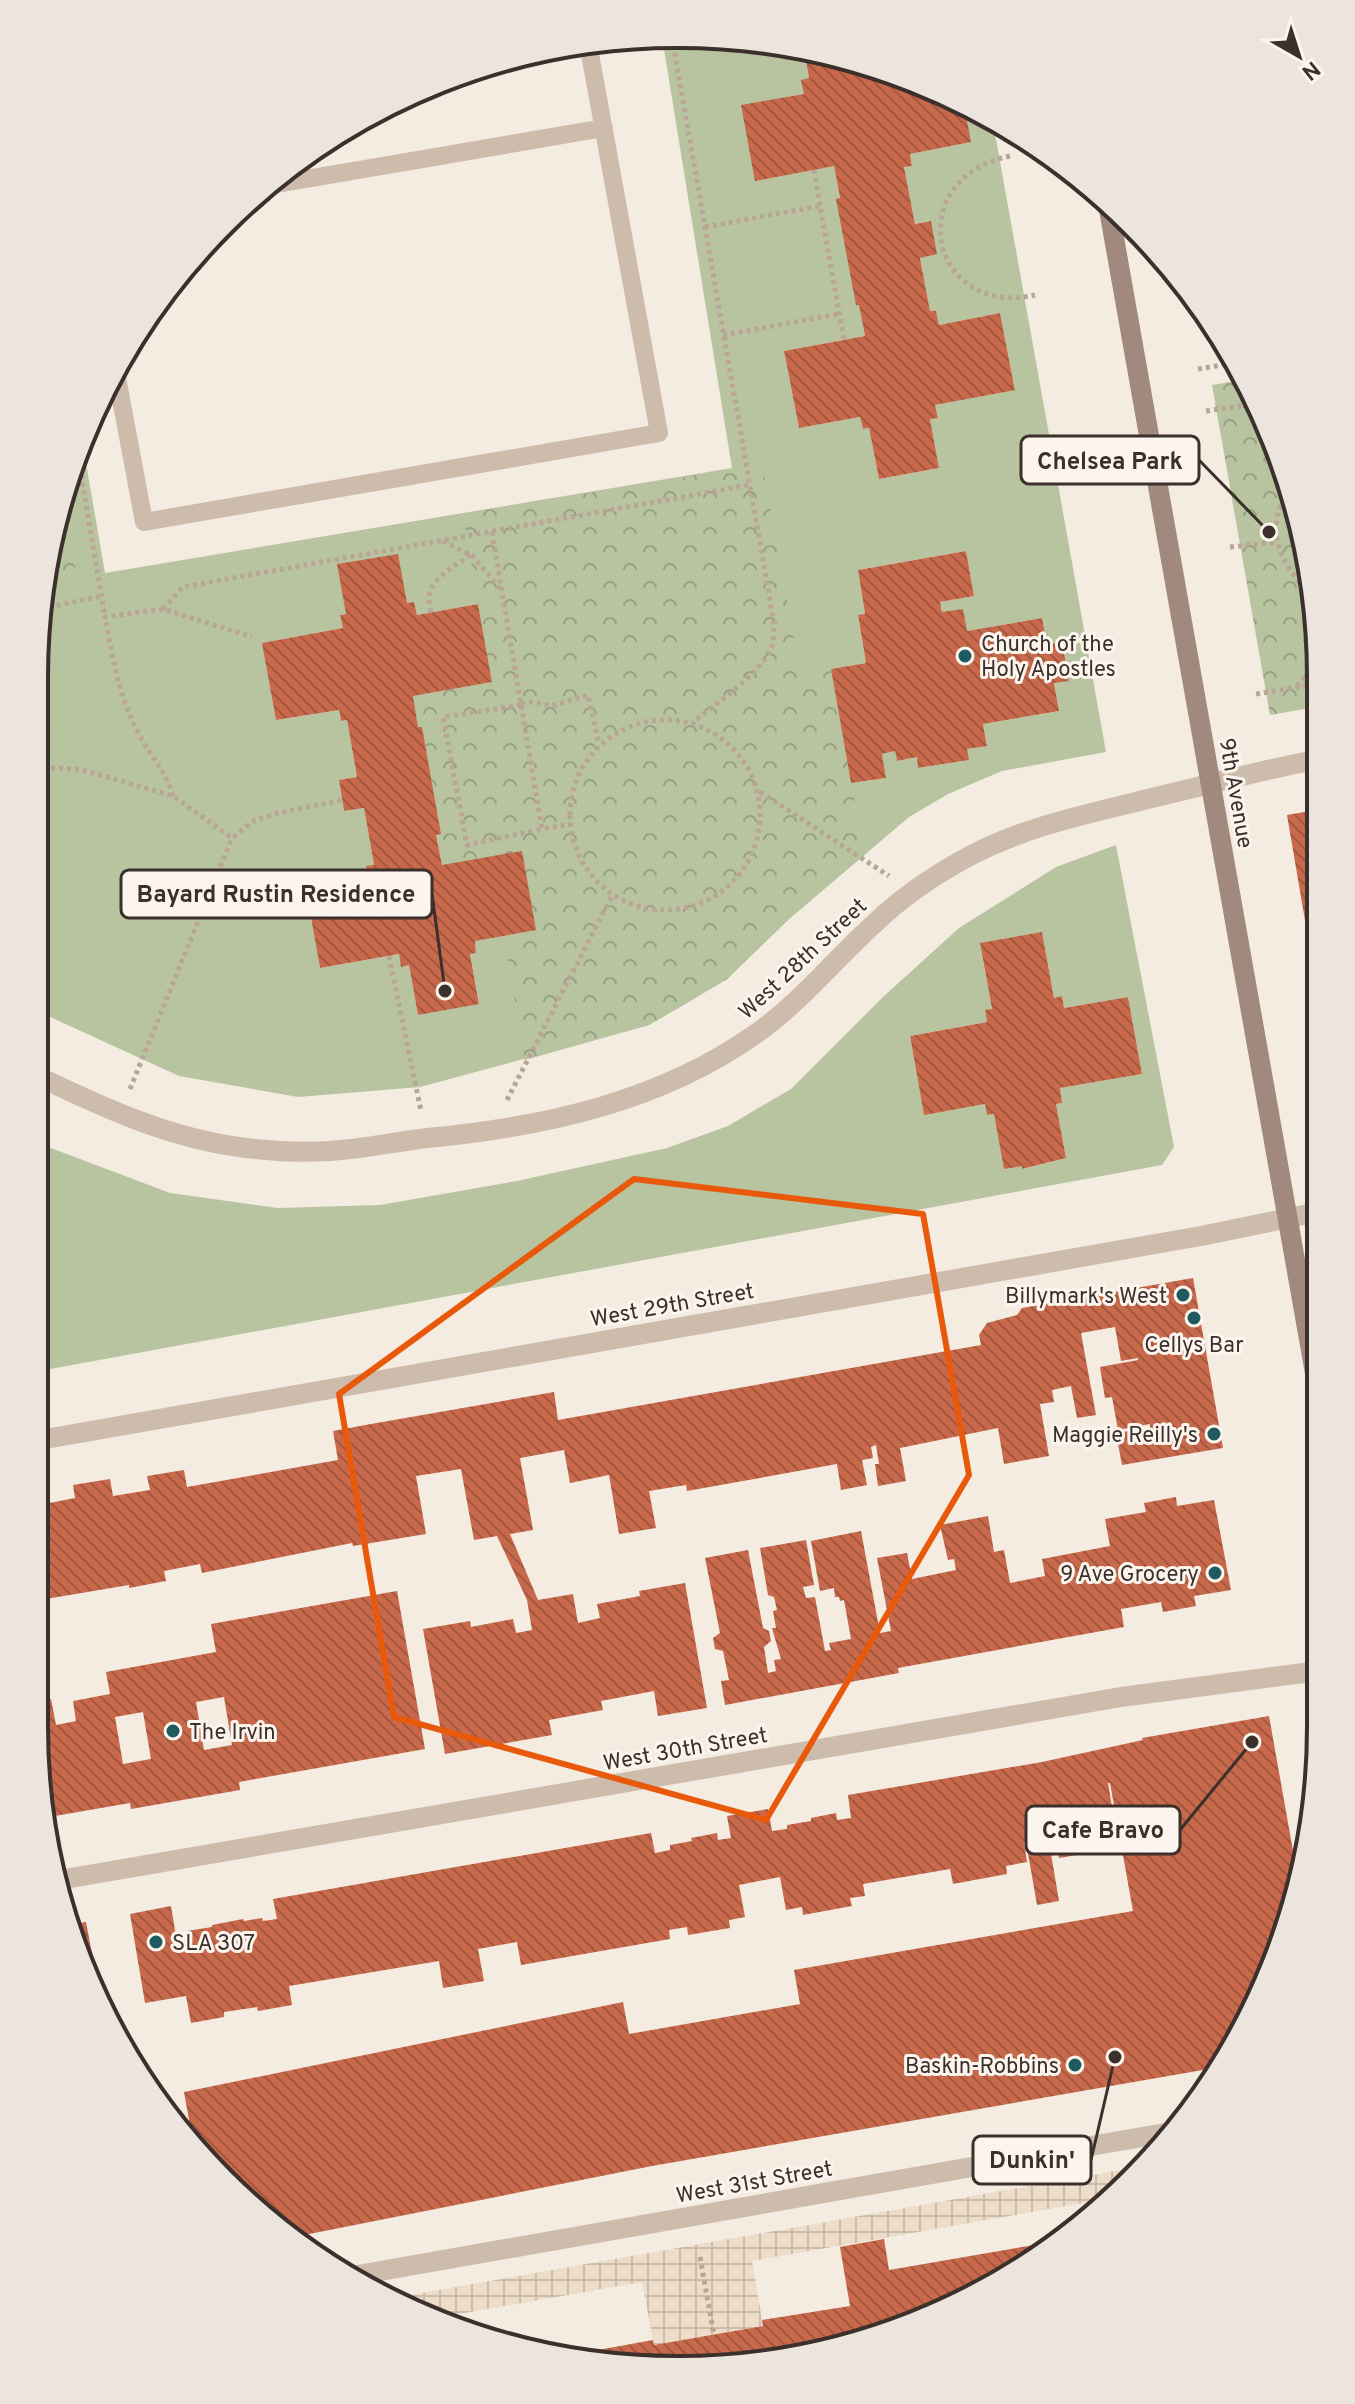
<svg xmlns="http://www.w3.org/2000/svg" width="1355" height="2404" font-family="Overpass,sans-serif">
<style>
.green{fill:#b8c4a0;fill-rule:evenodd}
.forest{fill:url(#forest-crowns)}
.plaza{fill:url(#plaza-grid)}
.building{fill:url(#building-back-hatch);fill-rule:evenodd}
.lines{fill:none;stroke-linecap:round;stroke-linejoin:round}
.path{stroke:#b9a596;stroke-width:5;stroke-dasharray:4 4;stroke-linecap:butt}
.service{stroke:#cdbbac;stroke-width:18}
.minor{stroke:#cdbbac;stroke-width:20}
.tertiary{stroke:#cdbbac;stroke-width:20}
.secondary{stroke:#a18a7d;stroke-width:20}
.marked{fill:none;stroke:#e8590c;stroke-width:6;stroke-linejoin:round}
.poi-dot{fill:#1f5a5e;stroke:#fbf5ee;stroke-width:3}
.labels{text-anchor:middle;stroke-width:6;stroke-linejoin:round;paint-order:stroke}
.poi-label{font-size:22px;fill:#3b302b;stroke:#fbf5ee;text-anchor:end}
.street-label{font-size:22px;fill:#3b302b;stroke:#fbf5ee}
.rim{fill:none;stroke:#3b302b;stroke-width:4}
.leader{fill:none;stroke:#3b302b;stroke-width:3}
.callout-dot{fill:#3b302b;stroke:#fbf5ee;stroke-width:3}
.callout{fill:#fbf5ee;stroke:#3b302b;stroke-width:3}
.callout-label{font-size:24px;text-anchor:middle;font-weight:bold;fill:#3b302b}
</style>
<defs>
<pattern id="forest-crowns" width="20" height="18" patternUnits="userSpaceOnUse" patternTransform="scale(2)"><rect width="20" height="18" fill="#b8c4a0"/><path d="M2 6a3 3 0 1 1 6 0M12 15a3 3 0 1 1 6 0" fill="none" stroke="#97a083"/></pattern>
<pattern id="plaza-grid" width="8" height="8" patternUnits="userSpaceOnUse" patternTransform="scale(2)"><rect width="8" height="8" fill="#ecdcc8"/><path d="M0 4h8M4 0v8" fill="none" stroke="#cbbdac"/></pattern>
<pattern id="building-back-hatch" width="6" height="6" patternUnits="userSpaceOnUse" patternTransform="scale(2)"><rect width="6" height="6" fill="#c8694b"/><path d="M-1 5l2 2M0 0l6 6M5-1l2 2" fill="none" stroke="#a4573f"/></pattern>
</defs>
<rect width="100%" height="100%" fill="#f4ebe1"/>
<!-- green -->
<path class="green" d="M723,38l39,2 42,9 5,29 -5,16 -63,12 93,60 31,170 -81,15 15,77 61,-11 3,12 6,-1 10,51 60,-11 -9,-49 8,-2 -3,-12 80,-16 -15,-76 -61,12 -3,-14h-6l-10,-53 10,-37 -15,3 -11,-57 8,-1 -2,-12 60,-12 -6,-38 28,13 114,635 -104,19 -54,23 -39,23 -120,102 -62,60 -78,46 -229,62 -122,10 -119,-21 -144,-66v-374l33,-165 14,-31 23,133 627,-105 -68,-419zM966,551l8,45 -34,6 2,10 25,19 75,-13 5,26 15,-2 7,38 -15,3 5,28 -76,13 4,21 -20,4 1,11 -49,8 -2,-11 -20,4 -2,-10 -13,3 4,24 -35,5 -20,-114 35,-6 -8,-47 7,-2 -7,-44zM414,602l3,13 61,-11 14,78 -79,14 5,31h4l19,107 -5,1 39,106 1,12 -6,1 9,49 -61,12 -9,-50 -8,1 -2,-12 -79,14 -14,-78 62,-11 -2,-12 8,-2 -10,-57 -20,3 -5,-31 18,-3 -10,-57 -6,1 -2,-11 -63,10 -13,-77 80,-15 -3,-13z
M1116,845l58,302 -12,18 -1128,207 1,-104 11,-2 -11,-62v-62l135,51 108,15 102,-3 137,-24 150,-33 61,-22 63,-37 92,-92 76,-69 97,-61zM1042,932l12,66 8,-2 2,12 64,-11 14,77 -82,14 2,15 -6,1 10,54 -43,11 -29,-55 -7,1 -2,-11 -61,10 -14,-78 77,-14 -2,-11 7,-2 -12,-65z"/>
<!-- forest -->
<path class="forest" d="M1242,380l45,90 29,124v113l-46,8 -58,-330z
M762,464l38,209 31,-4 33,186 -75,64 -62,60 -40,24 -38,22 -124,35 -21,-124 -62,-71 -6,-30 5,-1 -19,-107h-4l-5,-31 79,-14 -29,-168z
M62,503l19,93 -39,8z"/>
<!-- plaza -->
<path class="plaza" d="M1138,2167l-26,31 -360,63 11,65 -109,19 -12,-63 -200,35 -43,-20z"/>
<!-- building -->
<path class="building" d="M804,49l65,16v2l6,-1 3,13 22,-4 64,29 7,38 -61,12 2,12 -8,1 11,57 16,-3 6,33 -17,4 10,53h6l3,14 61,-12 15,77 -80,15 3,13 -8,1 9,49 -60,11 -10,-51 -6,1 -3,-12 -61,11 -15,-77 81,-15 -6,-31h-3l-20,-106 4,-1 -6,-32 -79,15 -14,-76 63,-11 -3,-14 8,-2z
M966,551l8,45 -34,6 2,10 21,-3 4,22 75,-13 5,26 15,-2 7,39 -15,2 5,28 -76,13 4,22 -20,3 2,11 -51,8 -1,-11 -20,4 -2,-10 -13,3 4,24 -35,5 -20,-114 35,-6 -8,-48 7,-1 -7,-44z
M398,554l9,49 7,-1 3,13 61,-11 14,78 -79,14 5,31h4l19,107 -5,1 6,30 80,-14 14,79 -61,11 1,12 -6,1 9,50 -61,11 -9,-50 -8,2 -2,-13 -79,14 -14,-78 62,-11 -2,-13 8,-1 -10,-57 -20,3 -5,-31 18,-3 -10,-57 -6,1 -2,-11 -63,10 -14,-77 81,-15 -3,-13 6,-1 -9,-50z
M1316,810l1,168 -2,1 -28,-164z
M1042,932l12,66 8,-2 2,12 64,-11 14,77 -82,14 2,15 -6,1 10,54 -44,11v-3l-18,3 -10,-55 -7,1 -2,-11 -61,11 -14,-79 77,-14 -2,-12 7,-1 -12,-66z
M35,1211l11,55 -11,2z
M1193,1278l30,170 -101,17 -6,-32 34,-5v-4l-32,6 -6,-33 -7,1 -5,-31 38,-7v-2l-17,3 -6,-34 -34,6 15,82 -19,3 -6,-32 -19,4 2,12 -14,2 9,52 -45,8 -6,-36 -98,20 6,33 -28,5 -3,-22h4l-3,-19 -5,2 2,11 -11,2 5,25 -26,5 -4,-26 -150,27 -1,-6 -37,6 7,37 -37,6 -10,-59 -39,8 -6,-33 -44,8 13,72 -23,4 28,66 35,-6 5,29 22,-5 -3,-14 43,-8 -1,-5 46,-8 22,125 -49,8 -4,-25 -53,10 2,9 -54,10 3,15 -107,19 -22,-125 47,-8 1,6 42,-8 3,14 16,-3 -5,-30 -30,-64 -23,4 -13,-71 -45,7 10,58 -73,12 -1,-3 -150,30 -2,-9 -36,7 2,10 -37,7v-3l-95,16v-95l41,-8 -2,-13 37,-6 3,17 37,-6 -3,-14 37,-6 3,17 151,-27 -5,-29 38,-7 183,-32 4,28 423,-75 -2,-10 8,-12 30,-8 5,-7z
M1176,1497l1,9 37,-6 17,90 -37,6 2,10 -33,6 -2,-10 -40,7 3,18 -226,41 1,5 -174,32 -4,-24 8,-1 -6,-29 -8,-2 -2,-11 7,-5 -15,-75 43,-8 15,78 6,3 2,10 -7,6 4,26 8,-2 -2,-11 7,-1 -9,-31h4l-3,-17 4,-1 -3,-13 -6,-2 -8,-47 46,-8 8,45 -11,2 3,11 9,-1 10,54 6,-1 -2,-7 22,-4 -7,-39 -4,1 -1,-4h-4l-1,-9 -14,3 -9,-50 50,-10 19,102 11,-2 -14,-73 30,-5 5,26 44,-9 -2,-11 -6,1 -8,-35 48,-9 6,36 10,-2 6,33 35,-7 -3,-17 68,-13 -5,-27 41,-7 -2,-9z
M397,1591l28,158 -186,33 1,8 -109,19 -1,-6 -81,14 -15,-89 4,-1 -4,-25 17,-3 5,26 20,-4 -3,-20 37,-7 -4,-22 110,-20 -5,-28zM224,1697l8,48 -28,5 -8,-48zM143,1712l8,47 -28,5 -8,-47z
M1269,1716l31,174 -65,159 -15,18 -568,99 -358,71 -101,-95 -9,-50 439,-90 6,32 171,-30 -6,-34 339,-59 -23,-128h-2l11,65 -60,10 -3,-17 -7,1 10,59 -22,4 -11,-63 -2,1 3,19 -21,4 1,8 -54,10 -3,-15 -87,15 2,12 -15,2 2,8 -49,9 -1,-8 -16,3 -6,-33 -41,8 6,32 -16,3 1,8 -42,7 -1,-8 -18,3 1,9 -149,26 -4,-23 -39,7 6,32 -41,7 -4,-27 -150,25 3,19 -34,6 -1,-4 -33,5v5l-33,6 -5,-27 -41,7 -15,-89 41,-8 5,30 11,-2v-3l25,-4v-2l31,-6 1,2 18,-3 1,3 14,-2 -4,-20 378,-66 4,20 15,-3v-5l22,-4 -1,-3 26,-5 1,7 13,-2 -4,-22 41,-7 4,22 15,-2v-4l24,-4v-3l25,-5 1,7 14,-2 -3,-23 194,-33 101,-22 -1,-2z
M86,1922l8,42 -5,1 1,8 -22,-40 -1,-8z
M884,2239l5,31 162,-28 -128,79 -204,48 -143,-15 77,-14 1,5 109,-19 -1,-6 88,-14 -10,-59z"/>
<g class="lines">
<!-- path -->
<path class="path" d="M672,37l102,587c0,6 0,13 -1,19 -8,29 -57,60 -80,79
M1010,156c-112,24 -78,163 25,139
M814,170l6,36
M705,227l115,-21 24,134
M723,335l116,-21
M1198,369l36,-6
M1206,411l48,-7
M77,451l28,166
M1290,483c-5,11 -11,24 -13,36 -6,33 19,60 39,83
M492,532l50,297 29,-5
M443,541l30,15 28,34
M1230,547l46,-5
M41,609l61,-13
M163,609l20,-22 566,-102
M431,612c-9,-31 18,-41 40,-58
M1297,686l19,-23
M1256,694l60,-10
M521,703l12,-1 19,4 36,-11 11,50
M521,705l-78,12 24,128 75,-16
M570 815a95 95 0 1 1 190 0a95 95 0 1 1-190 0Z
M35,768l44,1 94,27 59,42 23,-18 23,-7 65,-13
M760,792l129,84
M173,796c-6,-23 -22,-39 -33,-60 -21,-37 -27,-77 -35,-119l58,-8 89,28
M389,956l32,155
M130,1089l102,-251
M507,1100l106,-206
M700,2257l14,78
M790,2352l11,-8 89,-15
M709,2368l49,-9"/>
<!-- service -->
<path class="service" d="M265,186l339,-58
M115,367l29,155 515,-89 -71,-390"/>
<!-- minor -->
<path class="minor" d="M35,1075c67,32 135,64 211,73 27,3 56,5 84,3 33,-2 65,-9 97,-13 117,-11 233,-36 330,-105 44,-31 78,-74 118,-110 27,-26 58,-47 91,-65 59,-32 122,-44 186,-60 55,-13 109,-28 164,-38
M34,1441l1167,-205 117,-24"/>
<!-- tertiary -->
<path class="tertiary" d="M59,1880l1062,-183 198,-26
M352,2276l813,-143"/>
<!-- secondary -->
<path class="secondary" d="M1108,204l210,1186"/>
</g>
<!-- marked area -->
<path class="marked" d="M634,1179l289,35 46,261 -203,345 -372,-103 -55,-323z"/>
<!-- markers -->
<g class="poi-dot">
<circle cx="965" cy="656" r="8"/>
<circle cx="1183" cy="1295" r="8"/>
<circle cx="1194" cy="1318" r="8"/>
<circle cx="1214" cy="1434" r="8"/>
<circle cx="1215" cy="1573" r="8"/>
<circle cx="173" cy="1731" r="8"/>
<circle cx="156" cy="1942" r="8"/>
<circle cx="1075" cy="2065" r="8"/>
</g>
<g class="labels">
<!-- poi labels -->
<g class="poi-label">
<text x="981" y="651" text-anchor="start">Church of the<tspan x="981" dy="25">Holy Apostles</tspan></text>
<text x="1167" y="1303">Billymark's West</text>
<text x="1194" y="1352" text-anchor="middle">Cellys Bar</text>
<text x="1198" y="1442">Maggie Reilly's</text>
<text x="1199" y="1581">9 Ave Grocery</text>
<text x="189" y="1739" text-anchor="start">The Irvin</text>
<text x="172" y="1950" text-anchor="start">SLA 307</text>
<text x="1059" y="2073">Baskin-Robbins</text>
</g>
<!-- street labels -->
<g class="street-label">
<text transform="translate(1237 793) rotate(80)" y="8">9th Avenue</text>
<text transform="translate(802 958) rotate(-43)" y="8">West 28th Street</text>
<text transform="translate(672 1304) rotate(-10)" y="8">West 29th Street</text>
<text transform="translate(685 1748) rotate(-10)" y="8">West 30th Street</text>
<text transform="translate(754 2181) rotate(-10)" y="8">West 31st Street</text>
</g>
</g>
<!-- crop -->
<path d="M0 0H1355V2404H0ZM677 48H678A629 629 0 0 1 1307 677V1727A629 629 0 0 1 678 2356H677A629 629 0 0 1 48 1727V677A629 629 0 0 1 677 48Z" fill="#ece5de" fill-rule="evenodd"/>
<path class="rim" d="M677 48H678A629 629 0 0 1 1307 677V1727A629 629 0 0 1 678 2356H677A629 629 0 0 1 48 1727V677A629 629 0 0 1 677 48Z"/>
<!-- callouts -->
<path class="leader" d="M1269 532L1199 460M445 991L432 894M1252 1742L1180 1830M1115 2057L1091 2160"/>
<g class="callout-dot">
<circle cx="1269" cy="532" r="8"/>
<circle cx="445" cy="991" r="8"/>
<circle cx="1252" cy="1742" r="8"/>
<circle cx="1115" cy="2057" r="8"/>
</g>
<g class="callout">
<rect x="1021" y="436" width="178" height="48" rx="8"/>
<rect x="121" y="870" width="311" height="48" rx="8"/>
<rect x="1026" y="1806" width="154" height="48" rx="8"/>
<rect x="973" y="2136" width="118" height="48" rx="8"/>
</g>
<g class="callout-label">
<text x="1110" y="469">Chelsea Park</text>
<text x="276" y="902">Bayard Rustin Residence</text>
<text x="1103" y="1838">Cafe Bravo</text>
<text x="1032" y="2168">Dunkin'</text>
</g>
<!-- north arrow -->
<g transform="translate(1299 56) rotate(141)" stroke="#fbf5ee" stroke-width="6" paint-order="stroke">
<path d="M0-6L14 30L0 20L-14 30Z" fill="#3b302b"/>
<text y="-12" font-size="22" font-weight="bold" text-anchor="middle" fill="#3b302b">N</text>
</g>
</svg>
